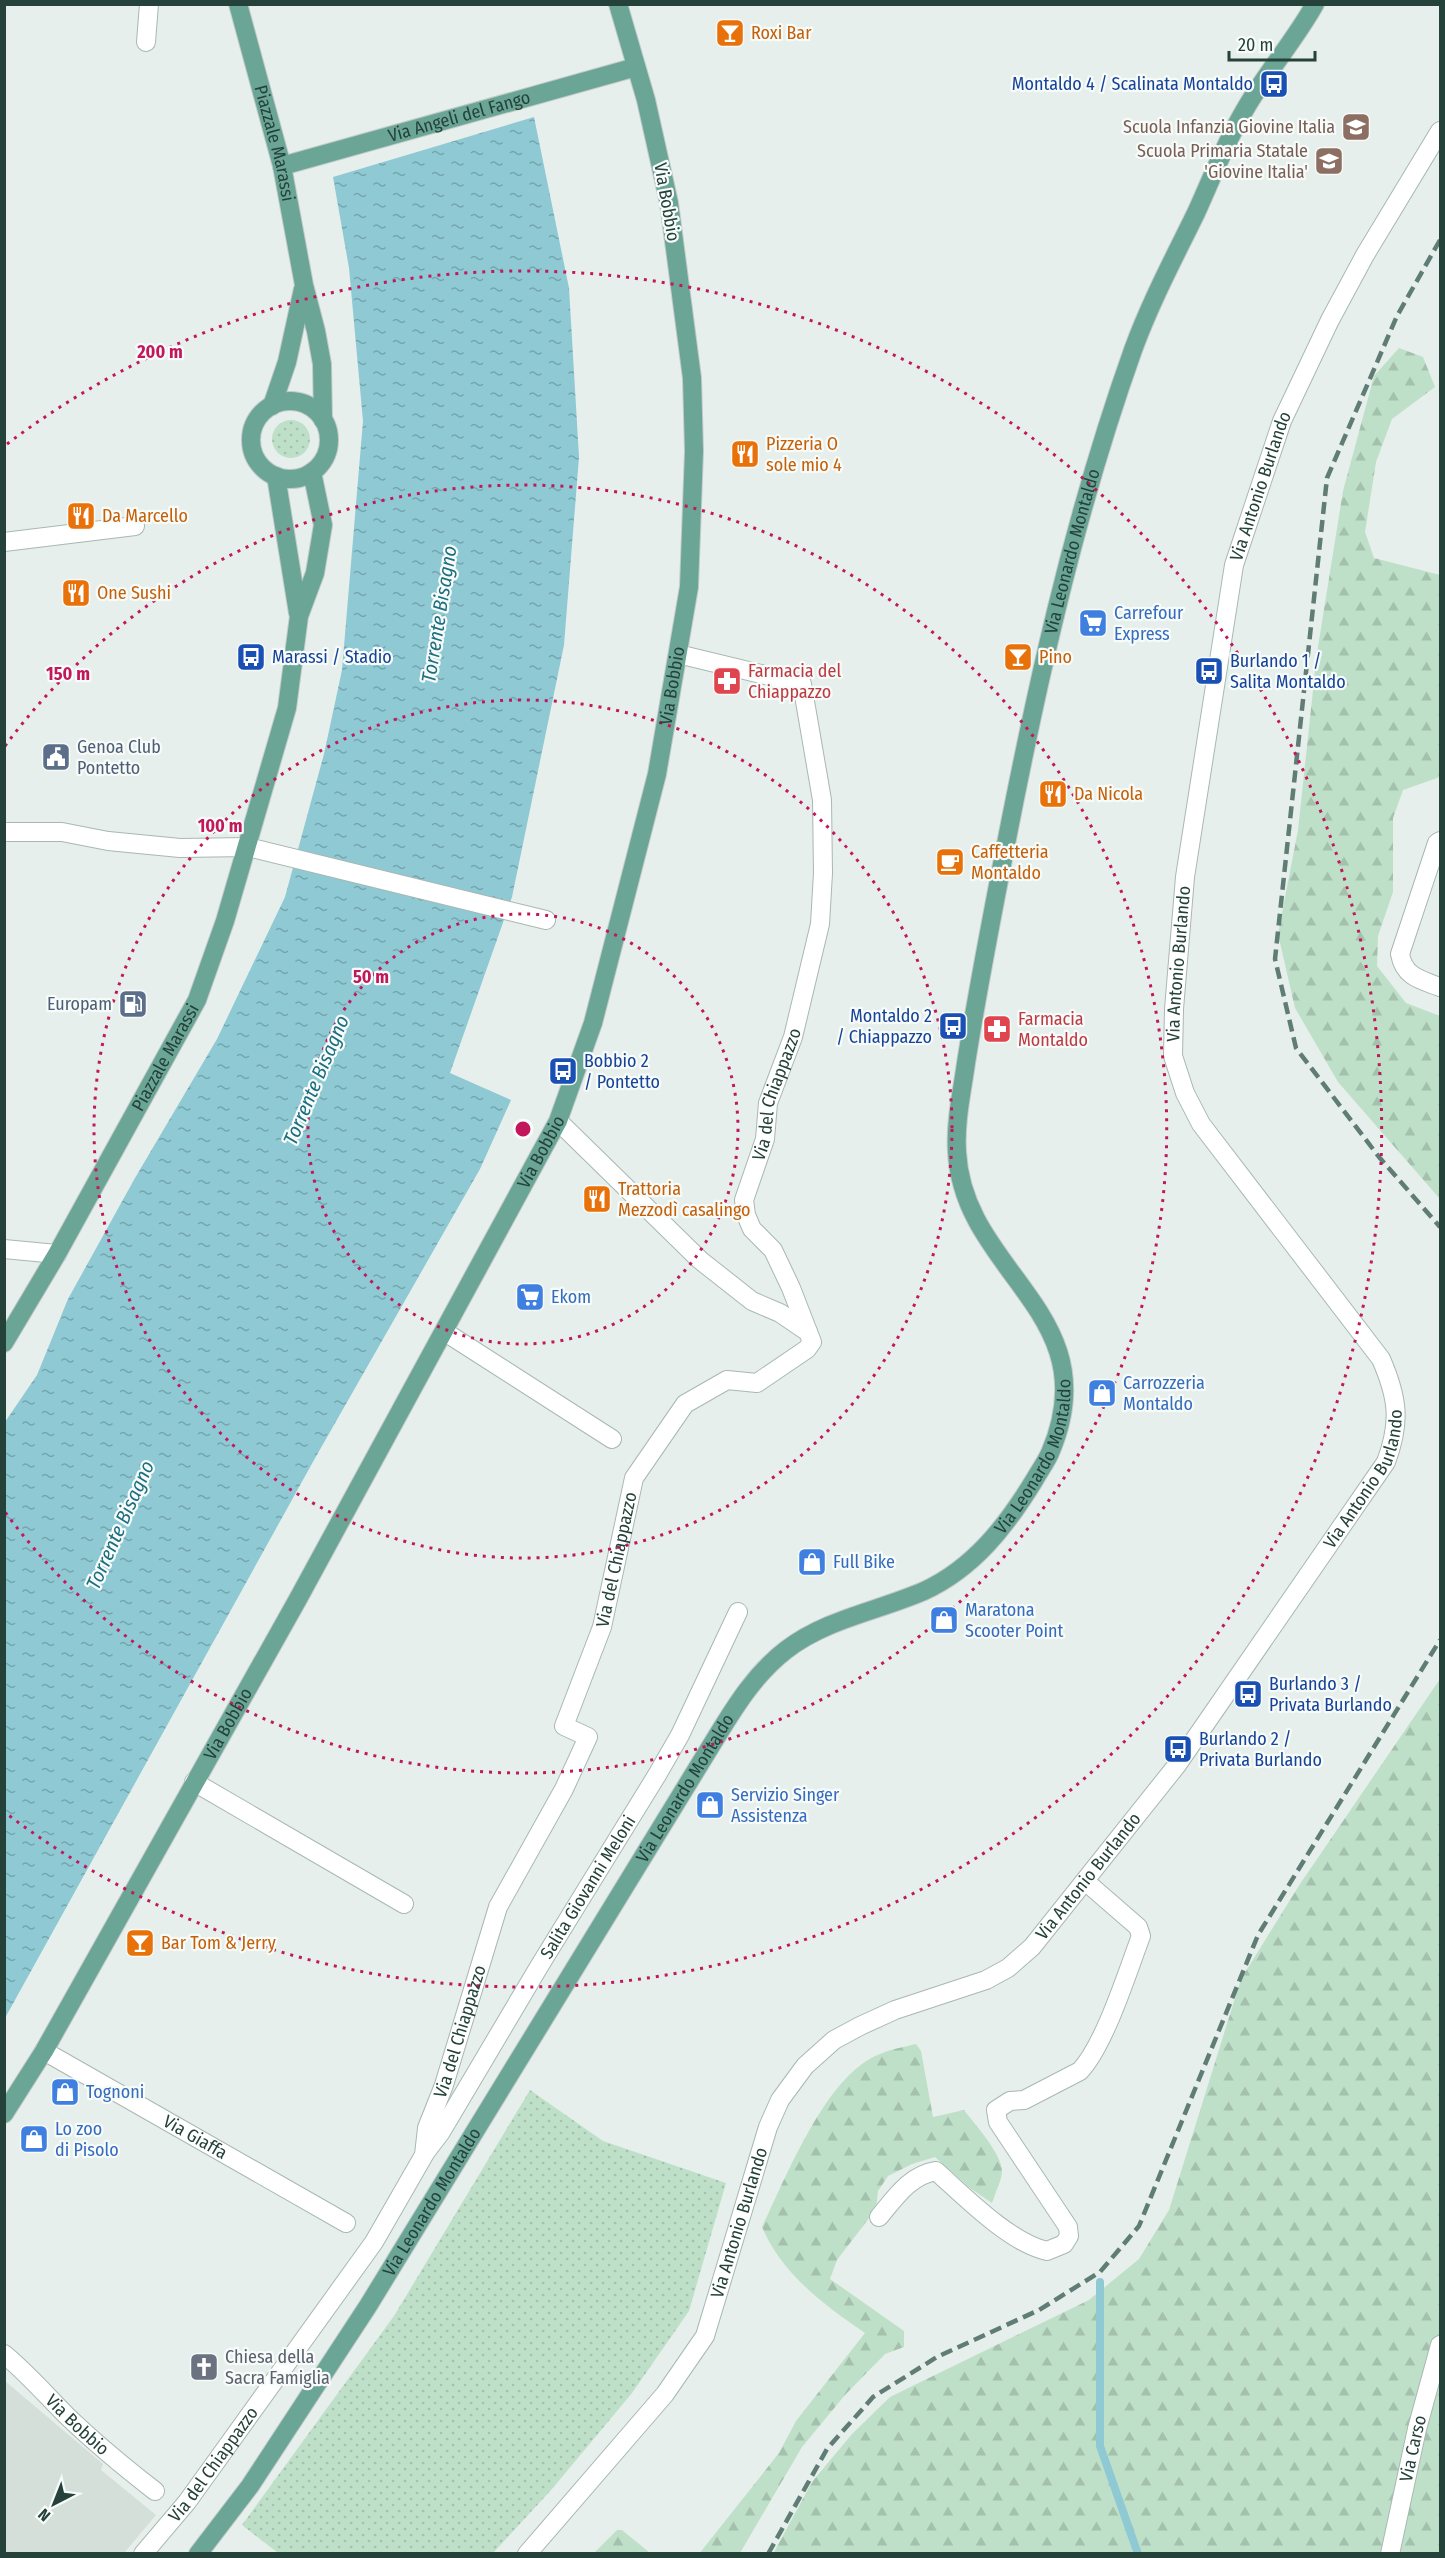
<svg xmlns="http://www.w3.org/2000/svg" width="1445" height="2558" font-family="'Fira Sans Condensed',sans-serif">
<style>
.built{fill:#d4dfda}
.green{fill:url(#green-dots)}
.forest{fill:url(#forest-firs)}
.water{fill:url(#water-ripples)}
.lines{fill:none;stroke-linecap:round;stroke-linejoin:round}
.stream{stroke:#8ec9d4;stroke-width:8}
.minor-casing{stroke:#a8b8b2;stroke-width:20}
.major-casing{stroke:#c2cac8;stroke-width:20}
.minor{stroke:#fff;stroke-width:18}
.major{stroke:#6aa596;stroke-width:18}
.rail{stroke:#5f7d75;stroke-width:4.5;stroke-dasharray:12 6;stroke-linecap:butt}
.ring{fill:none;stroke:#c2185b;stroke-width:3;stroke-dasharray:3 6}
.labels{text-anchor:middle;stroke-width:4.5;stroke-linejoin:round;paint-order:stroke}
.food-label{font-size:18px;fill:#c56008;stroke:#f7fbf9;text-anchor:start}
.transit-label{font-size:18px;fill:#164399;stroke:#f7fbf9;text-anchor:start}
.street-label{font-size:18px;fill:#24423a;stroke:#f7fbf9}
.education-label{font-size:18px;fill:#785e54;stroke:#f7fbf9;text-anchor:end}
.shop-label{font-size:18px;fill:#366cbe;stroke:#f7fbf9;text-anchor:start}
.health-label{font-size:18px;fill:#be3a42;stroke:#f7fbf9;text-anchor:start}
.service-label{font-size:18px;fill:#4e5e75;stroke:#f7fbf9;text-anchor:start}
.worship-label{font-size:18px;fill:#5b616d;stroke:#f7fbf9;text-anchor:start}
.water-label{font-size:20px;font-style:italic;fill:#1c6f80;stroke:#f7fbf9}
.centre{fill:#c2185b;stroke:#f7fbf9;stroke-width:3}
.ring-label{font-size:18px;text-anchor:middle;font-weight:bold;fill:#c2185b;stroke:#f7fbf9;stroke-width:4.5;stroke-linejoin:round;paint-order:stroke}
</style>
<defs>
<pattern id="green-dots" width="8" height="8" patternUnits="userSpaceOnUse" patternTransform="scale(1.5)"><rect width="8" height="8" fill="#bfe0c8"/><path d="M2 2h.1M6 6h.1" fill="none" stroke="#a4c1ad" stroke-width="1.8" stroke-linecap="round"/></pattern>
<pattern id="forest-firs" width="22" height="20" patternUnits="userSpaceOnUse" patternTransform="scale(1.5)"><rect width="22" height="20" fill="#bfe0c8"/><path d="M5 1l3.5 6h-7zM16 11l3.5 6h-7z" fill="#a4c1ad"/></pattern>
<pattern id="water-ripples" width="26" height="14" patternUnits="userSpaceOnUse" patternTransform="scale(1.5)"><rect width="26" height="14" fill="#8ec9d4"/><path d="M2 4q2-2 4 0t4 0M15 11q2-2 4 0t4 0" fill="none" stroke="#74a5ad"/></pattern>
</defs>
<rect width="100%" height="100%" fill="#e6efeb"/>
<!-- built -->
<path class="built" d="M5,2381l98,83 -2,6 55,45 -32,38h-119z"/>
<!-- green -->
<path class="green" d="M272 439a19 19 0 1 1 38 0a19 19 0 1 1-38 0Z
M530,2090l73,51 123,42 -37,128 -57,82 -80,96 -59,64h-215l-36,-28 152,-209z"/>
<!-- forest -->
<path class="forest" d="M1399,348l24,9 12,30 -43,32 -16,43 -11,70 9,26 66,17v202l-37,13 -10,28v74l-15,44 -1,30 29,37 34,13v183l-102,-117 -43,-74 -17,-74 20,-104 19,-177 26,-162 31,-115z
M1440,1679v874l-667,1 39,-72 40,-48 38,-37 199,-97 50,-41 30,-49 72,-231 59,-95z
M916,2044l5,7 12,66 31,-7c10,13 38,44 38,61 0,9 -7,22 -10,32l-22,-15 -35,-31 -23,7 -24,12 -10,15 -2,18 -39,51 -7,19 74,52v16l-19,7 -40,41 -43,52 -62,106 -41,1 80,-101 17,-32 69,-88c-41,-28 -83,-59 -103,-106 24,-49 64,-153 118,-173 11,-5 24,-7 36,-10z
M617,2530h5l28,23h-56z"/>
<!-- water -->
<path class="water" d="M534,117l35,171 10,169 -15,188 -52,252 -62,176 61,27 -31,69 -166,291 -309,558v-596l32,-47 31,-76 67,-121 82,-139 68,-142 39,-143 18,-84 21,-249 -14,-153 -16,-91z"/>
<g class="lines">
<!-- stream -->
<path class="stream" d="M1100,2282v164l38,108"/>
<!-- minor casing -->
<g class="minor-casing">
<g id="minor">
<path d="M146,42l3,-38"/>
<path d="M4,542l131,-16"/>
<path d="M4,832h58l46,9 72,7 68,-1 298,73"/>
<path d="M1440,841l-3,2 -37,111c4,23 21,26 40,33"/>
<path d="M558,1121l142,139 52,41 28,12 28,19"/>
<path d="M4,1249l53,5"/>
<path d="M445,1332l167,107"/>
<path d="M194,1782l210,122"/>
<path id="s1" d="M44,2051l302,172"/>
<path id="s2" d="M425,2153l16,-21 99,-167 117,-190 23,-40 58,-123"/>
<path d="M879,2217c16,-19 31,-42 57,-46 28,25 74,72 111,80l17,-7 5,-8 -1,-9 -70,-105 -2,-12 14,-9 14,-1 56,-29c25,-27 47,-98 61,-135l-3,-9 -53,-46"/>
<path id="s3" d="M4,2354c23,19 42,41 63,62 28,27 57,51 88,75"/>
<path id="s4" d="M143,2554l44,-52 187,-260 50,-87 3,-27 17,-43 54,-178 66,-118 24,-52 -24,-11 38,-99 32,-149 51,-74 42,-24 30,3 50,-34 5,-7 -21,-54 -18,-38 -21,-21 -6,-14 -2,-15 21,-61 3,-36 25,-66 27,-113 3,-51 -1,-73 -20,-116 -124,-30"/>
<path id="s5" d="M527,2554l138,-160 40,-58 63,-209 12,-27 25,-34 29,-26 26,-14 35,-16 91,-30 22,-12 24,-21 145,-182 209,-303c15,-40 12,-64 -5,-103l-180,-235 -16,-31 -12,-37 1,-47 11,-132 49,-312 48,-144 48,-101 35,-65 75,-124"/>
<path id="s6" d="M1390,2554l27,-125 23,-84"/>
</g>
</g>
<!-- major casing -->
<g class="major-casing">
<g id="major">
<path id="s7" d="M238,4l44,162 22,119 12,46 6,33 1,56"/>
<path id="s8" d="M282,166l354,-99"/>
<circle cx="290" cy="440" r="39"/>
<path d="M272,406l15,-44 16,-73"/>
<path d="M276,476l22,137"/>
<path id="s9" d="M4,1343l53,-89 140,-254 28,-79 62,-213 12,-92 16,-43 8,-48 -11,-53"/>
<path id="s10" d="M4,2114l40,-63 254,-452 260,-478 35,-98 64,-249 32,-187 5,-136 -2,-73 -23,-175 -23,-103 -28,-96"/>
<path id="s11" d="M198,2554l52,-68 118,-180 349,-570c19,-31 39,-63 69,-86 40,-31 92,-39 138,-59 50,-23 83,-66 111,-112 5,-9 11,-17 15,-26 60,-139 -87,-180 -93,-301 -2,-30 5,-60 9,-89 10,-63 22,-126 34,-188 34,-178 72,-354 133,-525 17,-47 41,-92 63,-137 15,-33 29,-69 47,-100 21,-38 51,-71 72,-109"/>
</g>
</g>
<!-- minor -->
<use href="#minor" class="minor"/>
<!-- major -->
<use href="#major" class="major"/>
<!-- rail -->
<path class="rail" d="M1440,240l-43,76 -70,162 -52,481 21,89 83,109 61,70
M768,2554l59,-105 46,-52 64,-40 102,-47 61,-38 39,-46 119,-291 182,-295"/>
</g>
<!-- distance rings -->
<g class="ring">
<circle cx="523" cy="1129" r="215"/>
<circle cx="523" cy="1129" r="429"/>
<path d="M5 746A644 644 0 1 1 5 1512"/>
<path d="M7 444A858 858 0 1 1 7 1814"/>
</g>
<!-- icons -->
<defs>
<g id="bar-square" transform="scale(1.5)"><rect x="-9" y="-9" width="18" height="18" rx="4" fill="#e8710a" stroke="#f7fbf9"/><path d="M-6-5H6L.8 .8V4.5H3.5V6h-7V4.5H-.8V.8Z" fill="#fff"/></g>
<g id="bus-square" transform="scale(1.5)"><rect x="-9" y="-9" width="18" height="18" rx="4" fill="#1a4fb4" stroke="#f7fbf9"/><path d="M-5-6H5V4H4V6H2V4H-2V6H-4V4H-5ZM-3.5-4V0h7V-4ZM-3.5 1.2v1.5H-2V1.2ZM2 1.2v1.5H3.5V1.2Z" fill="#fff"/></g>
<g id="school-square" transform="scale(1.5)"><rect x="-9" y="-9" width="18" height="18" rx="4" fill="#8d6e63" stroke="#f7fbf9"/><path d="M0-5L7-2L0 1L-7-2ZM-4 1L0 2.5L4 1V4Q0 6-4 4Z" fill="#fff"/></g>
<g id="restaurant-square" transform="scale(1.5)"><rect x="-9" y="-9" width="18" height="18" rx="4" fill="#e8710a" stroke="#f7fbf9"/><path d="M-5-6h1v4h1v-4h1v4h1v-4h1v5L-1.5 .5V6h-2V.5L-5-1ZM5-6V6H3V1.5H1.5Q1.5-4 5-6Z" fill="#fff"/></g>
<g id="supermarket-square" transform="scale(1.5)"><rect x="-9" y="-9" width="18" height="18" rx="4" fill="#3f7fe0" stroke="#f7fbf9"/><path d="M-6-5.5h2.5l.6 2H6L4.5 2H-2.5L-4.4-4H-6ZM-1.5 3.2a1.3 1.3 0 1 0 .1 0ZM3 3.2a1.3 1.3 0 1 0 .1 0Z" fill="#fff"/></g>
<g id="pharmacy-square" transform="scale(1.5)"><rect x="-9" y="-9" width="18" height="18" rx="4" fill="#e0444e" stroke="#f7fbf9"/><path d="M-2-6h4v4h4v4h-4v4h-4v-4h-4v-4h4Z" fill="#fff"/></g>
<g id="civic-square" transform="scale(1.5)"><rect x="-9" y="-9" width="18" height="18" rx="4" fill="#5c6f8a" stroke="#f7fbf9"/><path d="M-.6-6.5H3V-4.5H.6V-3L4-1V1h2V6H-6V1h2V-1L-.6-3ZM-1.2 2.5V6h2.4V2.5Z" fill="#fff"/></g>
<g id="cafe-square" transform="scale(1.5)"><rect x="-9" y="-9" width="18" height="18" rx="4" fill="#e8710a" stroke="#f7fbf9"/><path d="M-5.5-4.5H6V0H3Q3 3.5 0 3.5H-2.5Q-5.5 3.5-5.5 0ZM3-3.2v2h1.7v-2ZM-6 4.5H4V6H-6Z" fill="#fff"/></g>
<g id="fuel-square" transform="scale(1.5)"><rect x="-9" y="-9" width="18" height="18" rx="4" fill="#5c6f8a" stroke="#f7fbf9"/><path d="M-5.5-6h7V0h2V4h1.3V-2.5L3-4.5l.8-.8L6-3V5H2.5V1h-1V6h-7ZM-4.2-4.7v3.2H.2V-4.7Z" fill="#fff"/></g>
<g id="shop-square" transform="scale(1.5)"><rect x="-9" y="-9" width="18" height="18" rx="4" fill="#3f7fe0" stroke="#f7fbf9"/><path d="M-5-2.5h2.3a2.7 3.5 0 0 1 5.4 0H5L5.5 6h-11ZM-1.5-2.5h3a1.5 2.3 0 0 0-3 0Z" fill="#fff"/></g>
<g id="church-square" transform="scale(1.5)"><rect x="-9" y="-9" width="18" height="18" rx="4" fill="#6b7280" stroke="#f7fbf9"/><path d="M-1.2-6h2.4v3.5h3.3v2.4h-3.3V6h-2.4V-.1h-3.3v-2.4h3.3Z" fill="#fff"/></g>
</defs>
<g fill-rule="evenodd">
<use href="#bar-square" x="730" y="33"/>
<use href="#bus-square" x="1274" y="84"/>
<use href="#school-square" x="1356" y="127"/>
<use href="#school-square" x="1329" y="161"/>
<use href="#restaurant-square" x="745" y="454"/>
<use href="#restaurant-square" x="81" y="516"/>
<use href="#restaurant-square" x="76" y="593"/>
<use href="#supermarket-square" x="1093" y="623"/>
<use href="#bus-square" x="251" y="657"/>
<use href="#bar-square" x="1018" y="657"/>
<use href="#bus-square" x="1209" y="671"/>
<use href="#pharmacy-square" x="727" y="681"/>
<use href="#civic-square" x="56" y="757"/>
<use href="#restaurant-square" x="1053" y="794"/>
<use href="#cafe-square" x="950" y="862"/>
<use href="#fuel-square" x="133" y="1004"/>
<use href="#bus-square" x="953" y="1026"/>
<use href="#pharmacy-square" x="997" y="1029"/>
<use href="#bus-square" x="563" y="1071"/>
<use href="#restaurant-square" x="597" y="1199"/>
<use href="#supermarket-square" x="530" y="1297"/>
<use href="#shop-square" x="1102" y="1393"/>
<use href="#shop-square" x="812" y="1562"/>
<use href="#shop-square" x="944" y="1620"/>
<use href="#bus-square" x="1248" y="1694"/>
<use href="#bus-square" x="1178" y="1749"/>
<use href="#shop-square" x="710" y="1805"/>
<use href="#bar-square" x="140" y="1943"/>
<use href="#shop-square" x="65" y="2092"/>
<use href="#shop-square" x="34" y="2139"/>
<use href="#church-square" x="204" y="2367"/>
</g>
<g class="labels">
<!-- food labels -->
<g class="food-label">
<text x="751" y="39">Roxi Bar</text>
<text x="766" y="450">Pizzeria O<tspan x="766" dy="21">sole mio 4</tspan></text>
<text x="102" y="522">Da Marcello</text>
<text x="97" y="599">One Sushi</text>
<text x="1039" y="663">Pino</text>
<text x="1074" y="800">Da Nicola</text>
<text x="971" y="858">Caffetteria<tspan x="971" dy="21">Montaldo</tspan></text>
<text x="618" y="1195">Trattoria<tspan x="618" dy="21">Mezzodì casalingo</tspan></text>
<text x="161" y="1949">Bar Tom &amp; Jerry</text>
</g>
<!-- transit labels -->
<g class="transit-label">
<text x="1253" y="90" text-anchor="end">Montaldo 4 / Scalinata Montaldo</text>
<text x="272" y="663">Marassi / Stadio</text>
<text x="1230" y="667">Burlando 1 /<tspan x="1230" dy="21">Salita Montaldo</tspan></text>
<text x="932" y="1022" text-anchor="end">Montaldo 2<tspan x="932" dy="21">/ Chiappazzo</tspan></text>
<text x="584" y="1067">Bobbio 2<tspan x="584" dy="21">/ Pontetto</tspan></text>
<text x="1269" y="1690">Burlando 3 /<tspan x="1269" dy="21">Privata Burlando</tspan></text>
<text x="1199" y="1745">Burlando 2 /<tspan x="1199" dy="21">Privata Burlando</tspan></text>
</g>
<!-- street labels -->
<g class="street-label">
<text dy="6" stroke="none"><textPath href="#s8" startOffset="184">Via Angeli del Fango</textPath></text>
<text dy="6" stroke="none"><textPath href="#s7" startOffset="144">Piazzale Marassi</textPath></text>
<text transform="translate(667 202) rotate(80)" y="6">Via Bobbio</text>
<text dy="6" stroke="none"><textPath href="#s5" startOffset="2487">Via Antonio Burlando</textPath></text>
<text dy="6" stroke="none"><textPath href="#s11" startOffset="2364">Via Leonardo Montaldo</textPath></text>
<text dy="6" stroke="none"><textPath href="#s10" startOffset="1588">Via Bobbio</textPath></text>
<text dy="6" stroke="none"><textPath href="#s5" startOffset="2001">Via Antonio Burlando</textPath></text>
<text dy="6" stroke="none"><textPath href="#s9" startOffset="328">Piazzale Marassi</textPath></text>
<text dy="6" stroke="none"><textPath href="#s4" startOffset="1734">Via del Chiappazzo</textPath></text>
<text dy="6" stroke="none"><textPath href="#s10" startOffset="1102">Via Bobbio</textPath></text>
<text dy="6" stroke="none"><textPath href="#s11" startOffset="1412">Via Leonardo Montaldo</textPath></text>
<text dy="6" stroke="none"><textPath href="#s5" startOffset="1408">Via Antonio Burlando</textPath></text>
<text dy="6" stroke="none"><textPath href="#s4" startOffset="1142">Via del Chiappazzo</textPath></text>
<text dy="6" stroke="none"><textPath href="#s10" startOffset="450">Via Bobbio</textPath></text>
<text dy="6" stroke="none"><textPath href="#s11" startOffset="908">Via Leonardo Montaldo</textPath></text>
<text dy="6" stroke="none"><textPath href="#s5" startOffset="922">Via Antonio Burlando</textPath></text>
<text dy="6" stroke="none"><textPath href="#s2" startOffset="312">Salita Giovanni Meloni</textPath></text>
<text dy="6" stroke="none"><textPath href="#s4" startOffset="618">Via del Chiappazzo</textPath></text>
<text dy="6" stroke="none"><textPath href="#s1" startOffset="174">Via Giaffa</textPath></text>
<text dy="6" stroke="none"><textPath href="#s11" startOffset="423">Via Leonardo Montaldo</textPath></text>
<text dy="6" stroke="none"><textPath href="#s5" startOffset="400">Via Antonio Burlando</textPath></text>
<text dy="6" stroke="none"><textPath href="#s3" startOffset="102">Via Bobbio</textPath></text>
<text dy="6" stroke="none"><textPath href="#s6" startOffset="108">Via Carso</textPath></text>
<text dy="6" stroke="none"><textPath href="#s4" startOffset="114">Via del Chiappazzo</textPath></text>
</g>
<!-- education labels -->
<g class="education-label">
<text x="1335" y="133">Scuola Infanzia Giovine Italia</text>
<text x="1308" y="157">Scuola Primaria Statale<tspan x="1308" dy="21">'Giovine Italia'</tspan></text>
</g>
<!-- shop labels -->
<g class="shop-label">
<text x="1114" y="619">Carrefour<tspan x="1114" dy="21">Express</tspan></text>
<text x="551" y="1303">Ekom</text>
<text x="1123" y="1389">Carrozzeria<tspan x="1123" dy="21">Montaldo</tspan></text>
<text x="833" y="1568">Full Bike</text>
<text x="965" y="1616">Maratona<tspan x="965" dy="21">Scooter Point</tspan></text>
<text x="731" y="1801">Servizio Singer<tspan x="731" dy="21">Assistenza</tspan></text>
<text x="86" y="2098">Tognoni</text>
<text x="55" y="2135">Lo zoo<tspan x="55" dy="21">di Pisolo</tspan></text>
</g>
<!-- health labels -->
<g class="health-label">
<text x="748" y="677">Farmacia del<tspan x="748" dy="21">Chiappazzo</tspan></text>
<text x="1018" y="1025">Farmacia<tspan x="1018" dy="21">Montaldo</tspan></text>
</g>
<!-- service labels -->
<g class="service-label">
<text x="77" y="753">Genoa Club<tspan x="77" dy="21">Pontetto</tspan></text>
<text x="112" y="1010" text-anchor="end">Europam</text>
</g>
<!-- worship labels -->
<g class="worship-label">
<text x="225" y="2363">Chiesa della<tspan x="225" dy="21">Sacra Famiglia</tspan></text>
</g>
<!-- water labels -->
<g class="water-label">
<text transform="translate(439 614) rotate(-81)" y="7">Torrente Bisagno</text>
<text transform="translate(316 1080) rotate(-67)" y="7">Torrente Bisagno</text>
<text transform="translate(120 1525) rotate(-66)" y="7">Torrente Bisagno</text>
</g>
</g>
<circle cx="523" cy="1129" r="9" class="centre"/>
<g class="ring-label">
<text x="160" y="358">200 m</text>
<text x="68" y="680">150 m</text>
<text x="220" y="832">100 m</text>
<text x="371" y="983">50 m</text>
</g>
<!-- border -->
<rect width="1445" height="2558" fill="none" stroke="#24423a" stroke-width="12"/>
<!-- north arrow -->
<g transform="translate(54 2504) rotate(222)" stroke="#f7fbf9" stroke-width="4.5" paint-order="stroke">
<path d="M0-4.5L10 22L0 15L-10 22Z" fill="#24423a"/>
<text y="-9" font-size="16" font-weight="bold" text-anchor="middle" fill="#24423a">N</text>
</g>
<!-- scale -->
<path d="M1229 51v9h86v-9" fill="none" stroke="#24423a" stroke-width="3"/>
<text x="1238" y="51" font-size="18" fill="#24423a" stroke="#f7fbf9" stroke-width="4.5" paint-order="stroke">20 m</text>
</svg>
